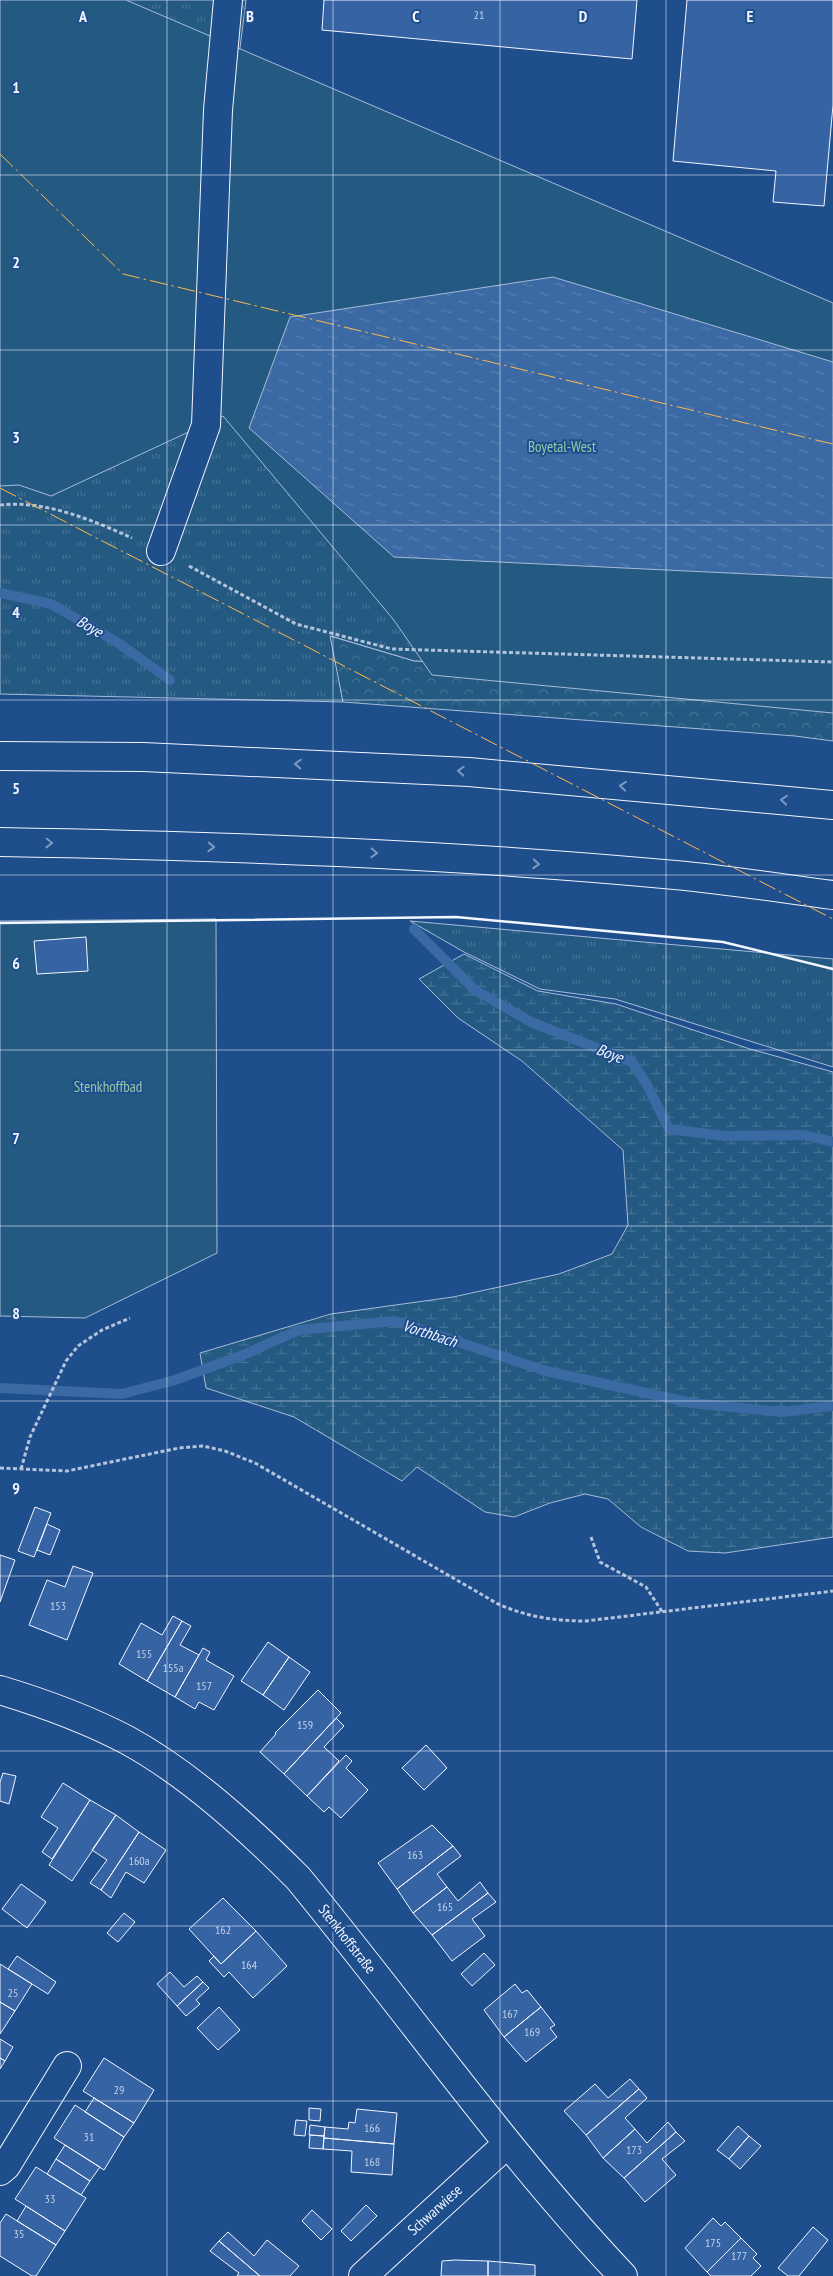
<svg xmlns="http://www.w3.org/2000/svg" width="833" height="2276" font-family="'PT Sans Narrow',sans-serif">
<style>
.grass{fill:url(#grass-tufts);stroke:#a8bbd7}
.forest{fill:url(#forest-crowns);stroke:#a8bbd7}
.wetland{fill:url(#wetland-marsh);stroke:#a8bbd7}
.park{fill:#245a82;stroke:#a8bbd7}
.water{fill:url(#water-ripples);stroke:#a8bbd7}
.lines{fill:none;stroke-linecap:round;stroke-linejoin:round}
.stream{stroke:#3b69a3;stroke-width:10}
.building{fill:#3563a3;stroke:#f2f6ff}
.minor-casing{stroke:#f2f6ff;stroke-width:30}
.highway-casing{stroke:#f2f6ff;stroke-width:30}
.path{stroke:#b3c4dc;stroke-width:3;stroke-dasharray:4 2.5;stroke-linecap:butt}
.minor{stroke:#1f4e8c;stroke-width:28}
.highway{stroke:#1f4e8c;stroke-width:28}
.wall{stroke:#f2f6ff;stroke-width:2.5}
.power{stroke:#ffb74d;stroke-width:1;stroke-dasharray:18 4 2.5 4;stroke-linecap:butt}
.oneway{stroke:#7e9ac0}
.grid{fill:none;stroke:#f2f6ff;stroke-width:1;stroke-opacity:0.55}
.labels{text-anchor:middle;stroke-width:4;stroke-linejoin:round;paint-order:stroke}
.number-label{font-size:12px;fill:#c3d1e8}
.park-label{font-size:15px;fill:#97c8a6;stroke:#1f4e8c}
.street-label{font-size:15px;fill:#f2f6ff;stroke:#1f4e8c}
.water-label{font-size:16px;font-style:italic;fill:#f2f6ff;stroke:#1f4e8c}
.grid-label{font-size:16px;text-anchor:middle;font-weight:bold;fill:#f2f6ff;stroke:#1f4e8c;stroke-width:4;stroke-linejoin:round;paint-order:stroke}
</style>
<defs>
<pattern id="grass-tufts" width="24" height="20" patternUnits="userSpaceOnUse" patternTransform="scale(1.25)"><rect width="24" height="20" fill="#245a82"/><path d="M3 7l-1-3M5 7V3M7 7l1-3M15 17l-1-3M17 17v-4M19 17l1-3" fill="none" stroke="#447295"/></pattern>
<pattern id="forest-crowns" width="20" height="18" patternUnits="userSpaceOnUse" patternTransform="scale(1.25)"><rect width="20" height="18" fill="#245a82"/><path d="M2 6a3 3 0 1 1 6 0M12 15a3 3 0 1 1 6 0" fill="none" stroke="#447295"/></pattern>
<pattern id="wetland-marsh" width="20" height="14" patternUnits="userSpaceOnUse" patternTransform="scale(1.25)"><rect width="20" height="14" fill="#245a82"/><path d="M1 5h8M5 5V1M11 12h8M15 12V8" fill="none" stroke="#447295"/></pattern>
<pattern id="water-ripples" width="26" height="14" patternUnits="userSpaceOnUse" patternTransform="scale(1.25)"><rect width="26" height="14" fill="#3b69a3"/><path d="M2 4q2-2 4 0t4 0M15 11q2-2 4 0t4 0" fill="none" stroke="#587fb1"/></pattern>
</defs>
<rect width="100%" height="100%" fill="#1f4e8c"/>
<!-- grass -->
<path class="grass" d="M0,0h246l-14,112 601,573 -419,-24 -83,-25 12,66 -343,-8z
M410,921l423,38v108l-218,-68 -75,-10 -76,-37z"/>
<!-- forest -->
<path class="forest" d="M330,636l84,25 419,24v56l-38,-5 -452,-34z"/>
<!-- wetland -->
<path class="wetland" d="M464,954l74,37 78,13 134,45 83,23v465l-108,16 -37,-2 -47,-24 -33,-28 -23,-5 -35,9 -36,14 -29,-5 -68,-45 -15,14 -108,-64 -88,-29 -6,-35 131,-39 122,-17 106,-23 53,-20 16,-29 -5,-75 -101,-89 -64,-43 -39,-39z"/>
<!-- park -->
<path class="park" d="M0,0h126l707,303v410l-401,-38 -39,-56 -170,-203 -172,80 -32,-11 -19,1z
M216,919l1,334 -132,65 -85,-2v-395z"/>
<!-- water -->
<path class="water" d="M553,277l280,85v216l-439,-21 -145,-129 41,-111z"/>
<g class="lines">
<!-- stream -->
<path class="stream" d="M0,593l51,11 66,38 53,38
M414,929l61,61 56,32 101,40 14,21 23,46 55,7 80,-1 29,7
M0,1388l122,6 53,-14 68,-25 56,-25 96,-9 151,50 146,32 90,9 51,-6"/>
</g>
<!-- building -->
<path class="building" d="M324,0h313l-5,59 -310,-29z
M687,0h146v105l-9,101 -51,-4 3,-31 -103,-10z
M86,937l2,34 -51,3 -3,-33z
M35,1507l16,6 -17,44 -16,-6z
M47,1524l13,6 -10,25 -13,-5z
M0,1555l15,5 -15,42z
M73,1566l20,7 -26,67 -38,-15 18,-45 18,7z
M173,1616l9,5 -35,60 -28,-17 22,-41 21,12z
M182,1621l9,5 -11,19 19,10 -24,42 -28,-16z
M268,1642l21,15 -26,38 -22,-14z
M203,1648l7,4 -4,8 28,16 -20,34 -15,-8 -4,7 -20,-12z
M289,1657l21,15 -26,38 -21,-15z
M318,1690l23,23 -57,61 -24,-22 16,-18 -1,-1z
M336,1718l8,8 -20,21 15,14 -32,35 -23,-22z
M426,1745l21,23 -23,22 -22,-22z
M346,1755l6,6 -6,7 22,22 -27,28 -12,-11 -5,5 -17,-16z
M3,1773l13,3 -7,28 -9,-3v-19z
M63,1783l27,17 -38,59 -10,-7 16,-24 -17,-11z
M90,1800l26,15 -44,66 -23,-16z
M116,1815l23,17 -38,58 -11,-7 17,-23 -15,-10z
M432,1825l21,21 -56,43 -19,-26z
M139,1832l27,18 -22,33 -18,-11 -15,26 -10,-8z
M453,1846l8,10 -24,18 10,13 -34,26 -16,-24z
M480,1882l8,11 -56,42 -19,-22 34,-26 11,14z
M21,1884l25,18 -19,26 -25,-19z
M488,1893l8,9 -24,17 13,17 -33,25 -20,-26z
M223,1898l33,33 -35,33 -32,-35z
M124,1913l11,9 -17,20 -11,-9z
M256,1931l31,35 -34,32 -24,-26 -5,5 -15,-16 5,-5 7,8z
M484,1953l11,12 -23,21 -11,-12z
M17,1956l39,26 -8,12 -40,-25z
M0,1964l32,20 -17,27 -15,-9z
M170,1972l14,15 13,-11 6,6 -26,24 -20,-22z
M203,1982l6,6 -13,12 4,4 -14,12 -9,-10z
M515,1984l7,9 5,-3 14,17 -37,30 -20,-27z
M0,2002l15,9 -15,23z
M219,2007l21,23 -22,20 -21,-22z
M541,2007l14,18 -5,3 7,9 -31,25 -22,-25z
M0,2039l13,8 -8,14 -5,-3z
M0,2058l5,3 -5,8z
M104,2058l50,32 -20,33 -51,-32z
M630,2079l9,10 -53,46 -22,-24 31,-27 13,14z
M639,2089l8,9 -22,20 10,11 -32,29 -17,-23z
M94,2098l40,25 -10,14 -39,-25z
M75,2105l49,32 -20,33 -50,-32z
M309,2108l12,1 -1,12 -11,-1z
M357,2109l40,4 -3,31 -70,-6 1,-11 23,2 1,-7 6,1z
M296,2120l11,1 -2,15 -11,-1z
M668,2122l8,10 -52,46 -21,-20 32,-29 12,14z
M310,2125l15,2 -1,9 -15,-1z
M738,2126l11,10 -20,23 -12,-9z
M676,2132l9,9 -23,18 14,16 -31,27 -21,-24z
M310,2135l14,1 -1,13 -14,-1z
M749,2136l12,10 -21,23 -11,-10z
M324,2138l70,6 -2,31 -41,-3 1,-21 -29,-2z
M65,2145l35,22 -10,14 -34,-22z
M56,2159l34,22 -9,14 -34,-21z
M36,2167l50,31 -21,33 -50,-32z
M366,2205l11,11 -26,25 -10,-10z
M26,2206l39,25 -9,14 -39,-24z
M312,2210l20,19 -11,11 -19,-19z
M6,2214l50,31 -20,31h-4l-32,-20v-33z
M713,2218l8,8 4,-4 16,16 -34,34 -22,-24z
M813,2227l15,13 -29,36h-11l-10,-8z
M228,2232l26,24 13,-16 32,26 -9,10h-30l-41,-35z
M741,2238l16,16 -4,4 8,8 -10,10h-40l-4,-4z
M219,2241l41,35h-23l2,-3 -29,-22z
M455,2260l33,1v15h-47l1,-15z
M488,2261l47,4v11h-47z"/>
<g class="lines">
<!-- minor casing -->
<g class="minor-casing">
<path id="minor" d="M161,551l45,-126 12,-315 10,-110
M0,1690c43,13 87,29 127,50 62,34 121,88 171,138 109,132 207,273 325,398
M0,2171l6,-5 61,-100
M363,2276l144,-132"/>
</g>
<!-- highway casing -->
<g class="highway-casing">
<path id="highway" d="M0,756l143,1 326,15 364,33
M0,842c225,4 450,12 675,33 53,5 105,13 158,20"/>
</g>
<!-- path -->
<path class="path" d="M0,505c45,-5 92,15 132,33
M189,566l107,58 96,25 441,13
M0,1468l67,3 112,-23 24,-2 22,5 30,12 243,141c30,13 56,17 88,17l247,-30
M21,1469l9,-32 36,-76 12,-15 24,-16 28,-12
M591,1537l9,25 46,25 17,26"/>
<!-- minor -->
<use href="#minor" class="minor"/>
<!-- highway -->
<use href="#highway" class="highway"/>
<!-- wall -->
<path class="wall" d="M0,923l456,-6 267,25 110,27"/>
<!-- power -->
<path class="power" d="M0,154l123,120 710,170
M0,488l833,431"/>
</g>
<!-- one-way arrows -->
<defs><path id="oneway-chevron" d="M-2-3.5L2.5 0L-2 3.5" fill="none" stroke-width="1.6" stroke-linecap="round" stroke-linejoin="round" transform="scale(1.25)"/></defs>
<g class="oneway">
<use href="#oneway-chevron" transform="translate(298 764) rotate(-177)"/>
<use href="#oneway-chevron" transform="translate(461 771) rotate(-177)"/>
<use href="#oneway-chevron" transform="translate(623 786) rotate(-175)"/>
<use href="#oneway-chevron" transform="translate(784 800) rotate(-175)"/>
<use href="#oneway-chevron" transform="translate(49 843) rotate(1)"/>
<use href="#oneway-chevron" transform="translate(211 847) rotate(2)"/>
<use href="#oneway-chevron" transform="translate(374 853) rotate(3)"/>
<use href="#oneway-chevron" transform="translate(536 864) rotate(4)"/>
</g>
<!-- grid -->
<path class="grid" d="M167,0v2276M333,0v2276M500,0v2276M666,0v2276M0,175h833M0,350h833M0,525h833M0,700h833M0,875h833M0,1050h833M0,1226h833M0,1401h833M0,1576h833M0,1751h833M0,1926h833M0,2101h833"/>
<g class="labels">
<!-- number labels -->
<g class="number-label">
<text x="479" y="19">21</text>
<text x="58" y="1610">153</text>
<text x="144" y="1658">155</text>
<text x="173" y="1672">155a</text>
<text x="204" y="1690">157</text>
<text x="305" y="1729">159</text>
<text x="415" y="1859">163</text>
<text x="139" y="1865">160a</text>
<text x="445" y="1911">165</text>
<text x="223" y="1934">162</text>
<text x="249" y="1969">164</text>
<text x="13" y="1997">25</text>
<text x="510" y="2018">167</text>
<text x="532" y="2036">169</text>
<text x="119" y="2094">29</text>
<text x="372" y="2132">166</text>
<text x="89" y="2141">31</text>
<text x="634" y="2154">173</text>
<text x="372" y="2166">168</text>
<text x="50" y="2203">33</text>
<text x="19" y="2238">35</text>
<text x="713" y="2247">175</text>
<text x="739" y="2260">177</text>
</g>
<!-- park labels -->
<g class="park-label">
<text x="562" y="452">Boyetal-West</text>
<text x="108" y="1092">Stenkhoffbad</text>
</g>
<!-- street labels -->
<g class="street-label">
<text transform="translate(347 1939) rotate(52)" y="5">Stenkhoffstraße</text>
<text transform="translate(435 2210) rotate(-42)" y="5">Schwarwiese</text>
</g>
<!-- water labels -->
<g class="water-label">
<text transform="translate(90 626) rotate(30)" y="6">Boye</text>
<text transform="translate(610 1053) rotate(21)" y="6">Boye</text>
<text transform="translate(430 1333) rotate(18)" y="6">Vorthbach</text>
</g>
</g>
<g class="grid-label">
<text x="83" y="22">A</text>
<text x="250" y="22">B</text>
<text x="416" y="22">C</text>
<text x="583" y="22">D</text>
<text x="750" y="22">E</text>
<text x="16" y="93">1</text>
<text x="16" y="268">2</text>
<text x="16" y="443">3</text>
<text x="16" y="618">4</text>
<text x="16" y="794">5</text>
<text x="16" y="969">6</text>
<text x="16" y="1144">7</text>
<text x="16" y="1319">8</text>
<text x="16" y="1494">9</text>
</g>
</svg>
